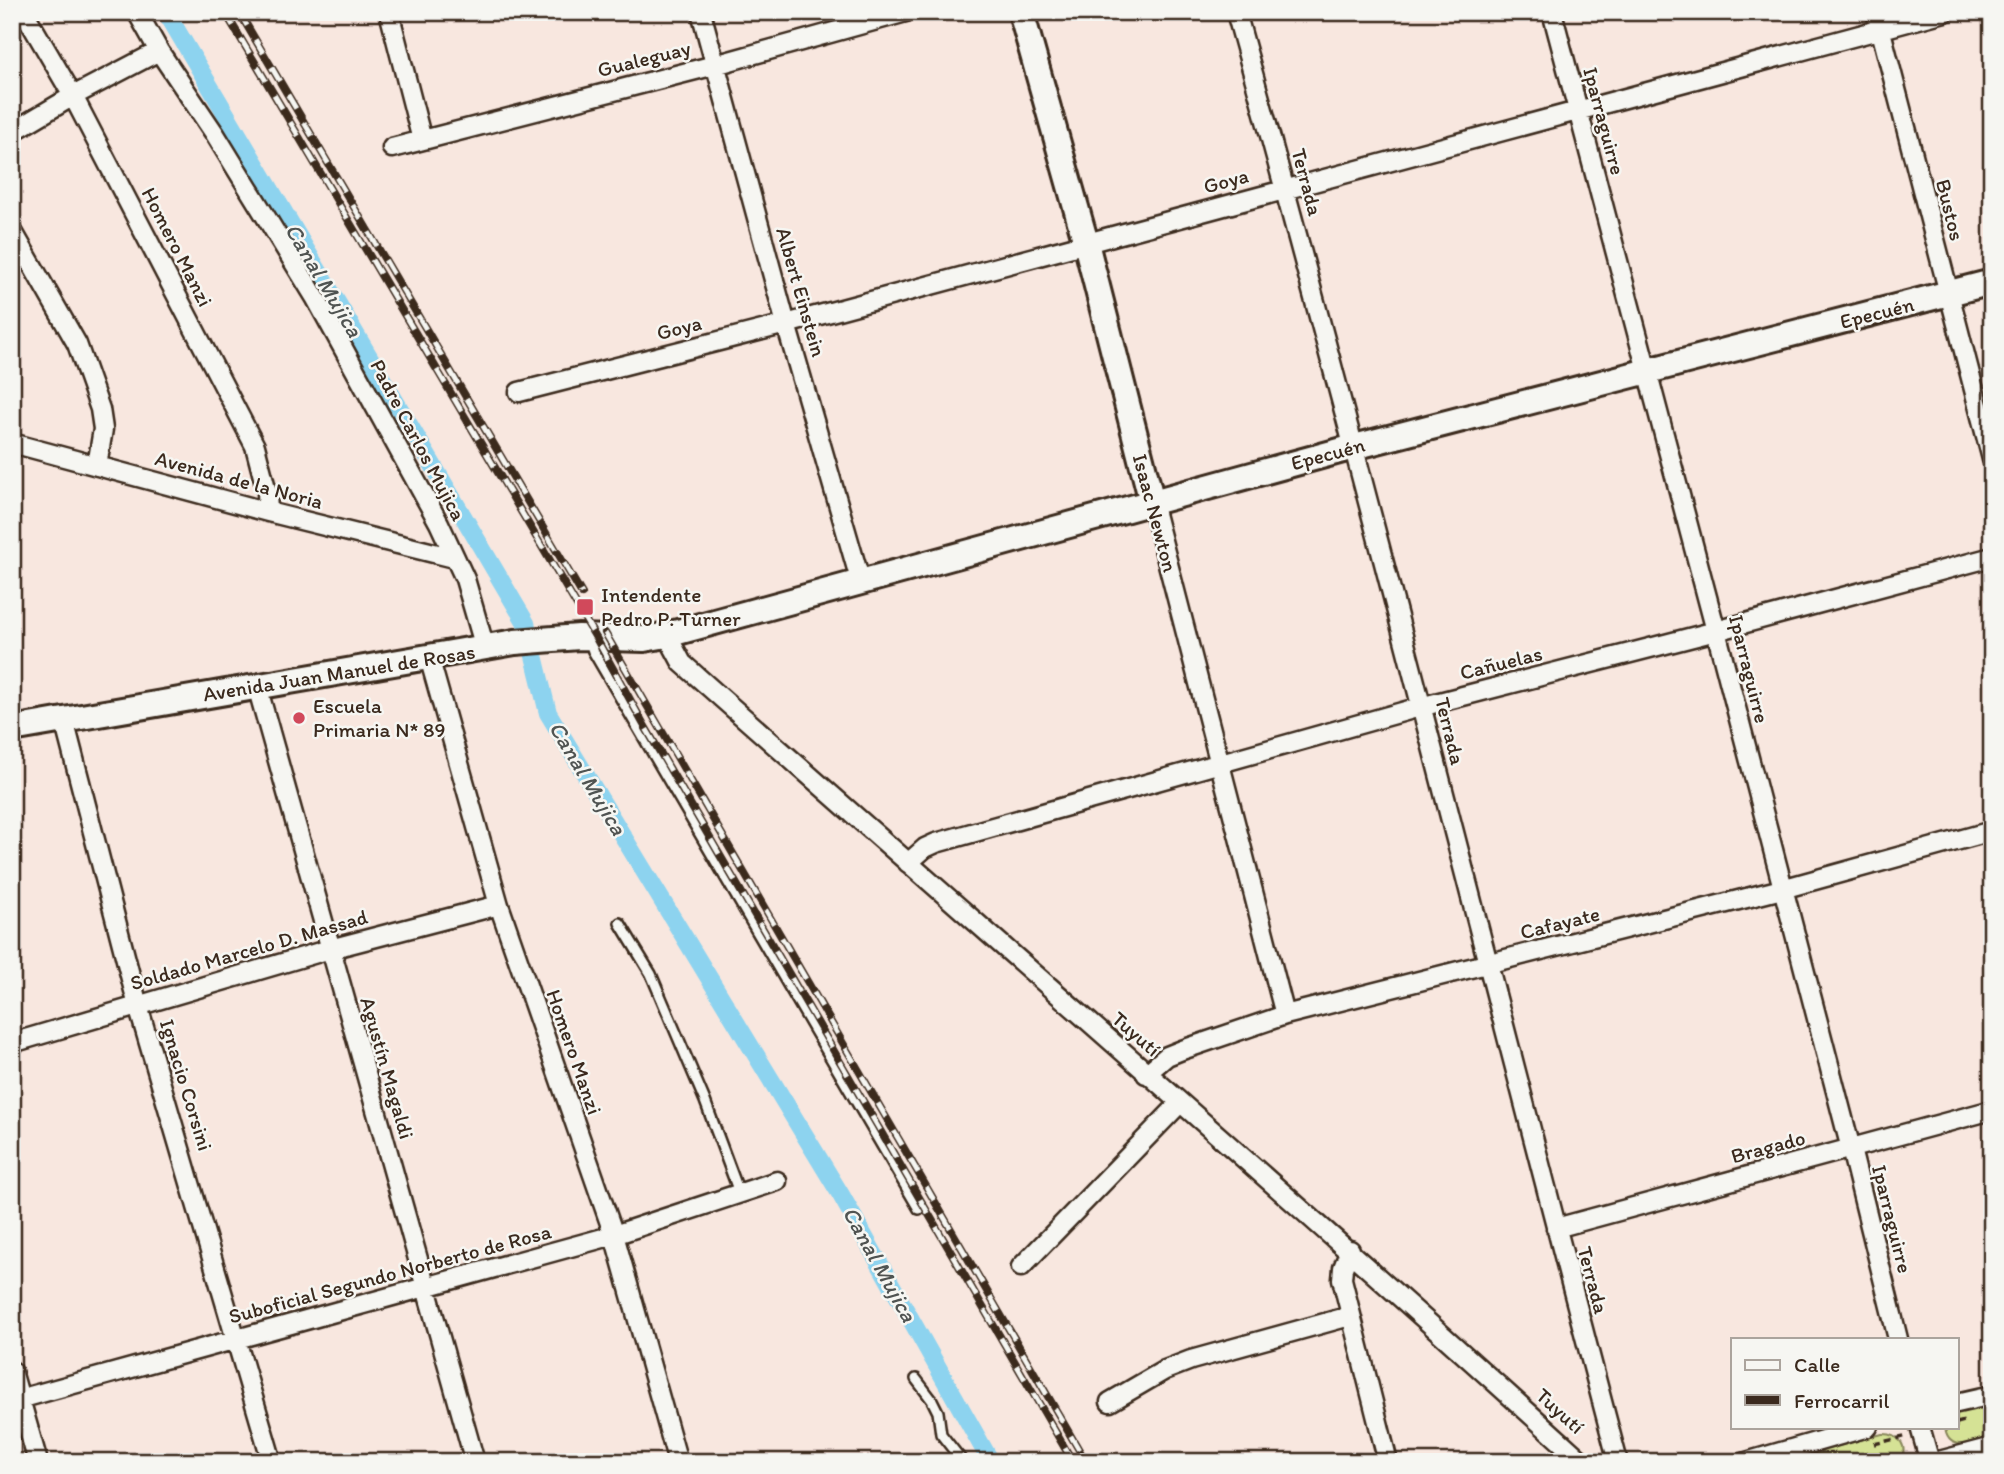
<svg xmlns="http://www.w3.org/2000/svg" width="2004" height="1474" font-family="Itim,sans-serif">
<style>
.green{fill:#d5e295;stroke:#88865a;stroke-width:2}
.lines{fill:none;stroke-linecap:round;stroke-linejoin:round}
.canal{stroke:#8dd3ef;stroke-width:18}
.lane-casing{stroke:#3b2a1e;stroke-width:14}
.street-casing{stroke:#3b2a1e;stroke-width:23}
.secondary-casing{stroke:#3b2a1e;stroke-width:30}
.path{stroke:#3b2a1e;stroke-width:3.5;stroke-dasharray:7 5;stroke-linecap:butt}
.lane{stroke:#f6f6f2;stroke-width:9}
.street{stroke:#f6f6f2;stroke-width:18}
.secondary{stroke:#f6f6f2;stroke-width:24}
.rail-casing{stroke:#3b2a1e;stroke-width:8}
.rail{stroke:#f6f6f2;stroke-width:5;stroke-dasharray:16;stroke-linecap:butt}
.poi-dot{fill:#d1495b;stroke:#f6f6f2;stroke-width:2.5}
.labels{text-anchor:middle;stroke-width:5;stroke-linejoin:round;paint-order:stroke}
.street-label{font-size:21px;fill:#3b2a1e;stroke:#f6f6f2}
.poi-label{font-size:21px;fill:#3b2a1e;stroke:#f6f6f2;text-anchor:start}
.water-label{font-size:23px;font-style:italic;fill:#505452;stroke:#f6f6f2}
</style>
<rect width="100%" height="100%" fill="#f8e7df"/>
<filter id="ink" filterUnits="userSpaceOnUse"><feTurbulence type="fractalNoise" baseFrequency=".0143" numOctaves="2"/><feDisplacementMap in="SourceGraphic" scale="14" xChannelSelector="R" yChannelSelector="G"/><feConvolveMatrix kernelMatrix="1 2 1 2 8 2 1 2 1" color-interpolation-filters="sRGB"/></filter>
<g filter="url(#ink)">
<!-- green -->
<path class="green" d="M1992,1404v34c-17,4 -45,16 -47,-11h12v-14z
M1882,1434c17,-1 28,13 17,28h-119z"/>
<g class="lines">
<!-- canal -->
<path class="canal" d="M166,12l360,611 22,90 293,482 150,267"/>
<!-- lane casing -->
<g class="lane-casing">
<path id="lane" d="M589,639l4,12 326,558
M620,923l31,51 54,127 35,94
M916,1379l16,21 6,12 3,22 22,28"/>
</g>
<!-- street casing -->
<g class="street-casing">
<path id="street" d="M24,12l49,84 182,350 12,46 1,20
M137,12l22,39 56,83 100,163 124,226 26,56 20,69
M389,12l33,128
M701,12l85,312 75,259
M1236,12c134,482 254,967 382,1450
M1552,12l164,619 135,518 47,190
M1876,12l116,447
M12,132l61,-36 86,-45
M392,148l323,-83 191,-53
M12,230l65,114 23,65 3,20 -6,37
M519,392l267,-68 1159,-312
M12,443l256,69 186,46
M1152,502l133,513
M667,635l15,28c300,266 604,529 901,799
M429,657l70,248 115,330 64,227
M257,686l218,776
M64,720l74,286 134,456
M908,863l17,-15 11,-5 484,-136 296,-76 276,-74
M12,1043l318,-94 169,-44
M1146,1074l21,-18 15,-6 103,-35 497,-126 210,-58
M1556,1228l436,-118
M1350,1250l-7,18 -1,11 46,183
M1021,1267l159,-164
M12,1371l26,91
M12,1401l602,-166 163,-54
M1110,1402l55,-32 26,-10 159,-44
M1957,1403l35,-8
M1920,1427l10,35
M1746,1462l122,-35
M1935,1462l57,-15"/>
</g>
<!-- secondary casing -->
<g class="secondary-casing">
<path id="secondary" d="M1021,12l65,231 66,259
M12,729l503,-87 64,-5 65,2 23,-4 687,-188 638,-165"/>
</g>
<!-- path -->
<path class="path" d="M1957,1423l11,-3
M1874,1444l34,-8"/>
<!-- lane -->
<use href="#lane" class="lane"/>
<!-- street -->
<use href="#street" class="street"/>
<!-- secondary -->
<use href="#secondary" class="secondary"/>
<!-- rail casing -->
<g class="rail-casing">
<path id="rail" d="M225,12l371,626 47,85 430,739
M239,12l343,582
M605,633l481,829"/>
</g>
<!-- rail -->
<use href="#rail" class="rail"/>
</g>
</g>
<!-- markers -->
<g class="poi-dot">
<rect x="576" y="598" width="18" height="18" rx="3.5"/>
<circle cx="299" cy="718" r="7"/>
</g>
<g class="labels">
<!-- street labels -->
<g class="street-label">
<text transform="translate(644 59) rotate(-14)" y="7">Gualeguay</text>
<text transform="translate(1604 121) rotate(75)" y="7">Iparraguirre</text>
<text transform="translate(1226 181) rotate(-15)" y="7">Goya</text>
<text transform="translate(1307 182) rotate(75)" y="7">Terrada</text>
<text transform="translate(1950 210) rotate(76)" y="7">Bustos</text>
<text transform="translate(177 247) rotate(63)" y="7">Homero Manzi</text>
<text transform="translate(801 292) rotate(74)" y="7">Albert Einstein</text>
<text transform="translate(1877 313) rotate(-14)" y="7">Epecuén</text>
<text transform="translate(679 328) rotate(-14)" y="7">Goya</text>
<text transform="translate(418 440) rotate(62)" y="7">Padre Carlos Mujica</text>
<text transform="translate(1328 454) rotate(-15)" y="7">Epecuén</text>
<text transform="translate(239 480) rotate(15)" y="7">Avenida de la Noria</text>
<text transform="translate(1155 513) rotate(75)" y="7">Isaac Newton</text>
<text transform="translate(1501 663) rotate(-14)" y="7">Cañuelas</text>
<text transform="translate(1749 669) rotate(76)" y="7">Iparraguirre</text>
<text transform="translate(339 673) rotate(-9)" y="7">Avenida Juan Manuel de Rosas</text>
<text transform="translate(1450 731) rotate(76)" y="7">Terrada</text>
<text transform="translate(1560 923) rotate(-14)" y="7">Cafayate</text>
<text transform="translate(249 950) rotate(-16)" y="7">Soldado Marcelo D. Massad</text>
<text transform="translate(1136 1034) rotate(41)" y="7">Tuyutí</text>
<text transform="translate(574 1052) rotate(71)" y="7">Homero Manzi</text>
<text transform="translate(387 1068) rotate(74)" y="7">Agustín Magaldi</text>
<text transform="translate(186 1085) rotate(73)" y="7">Ignacio Corsini</text>
<text transform="translate(1768 1147) rotate(-15)" y="7">Bragado</text>
<text transform="translate(1892 1219) rotate(76)" y="7">Iparraguirre</text>
<text transform="translate(390 1274) rotate(-15)" y="7">Suboficial Segundo Norberto de Rosa</text>
<text transform="translate(1593 1280) rotate(75)" y="7">Terrada</text>
<text transform="translate(1560 1411) rotate(42)" y="7">Tuyutí</text>
</g>
<!-- poi labels -->
<g class="poi-label">
<text x="601" y="602">Intendente<tspan x="601" dy="24">Pedro P. Turner</tspan></text>
<text x="313" y="713">Escuela<tspan x="313" dy="24">Primaria N* 89</tspan></text>
</g>
<!-- water labels -->
<g class="water-label">
<text transform="translate(324 280) rotate(59)" y="8">Canal Mujica</text>
<text transform="translate(588 778) rotate(59)" y="8">Canal Mujica</text>
<text transform="translate(880 1264) rotate(61)" y="8">Canal Mujica</text>
</g>
</g>
<!-- margin -->
<rect width="2004" height="1474" fill="none" stroke="#f6f6f2" stroke-width="42"/>
<rect x="21" y="21" width="1962" height="1432" fill="none" stroke="#3b2a1e" stroke-width="2.5" filter="url(#ink)"/>
<!-- legend -->
<rect x="1731" y="1338" width="228" height="91" fill="#f6f6f2" stroke="#aba49d" stroke-width="2"/>
<rect x="1745" y="1360" width="35" height="10" fill="#f6f6f2" stroke="#aba49d" stroke-width="2"/>
<text x="1794" y="1372" font-size="21" fill="#3b2a1e">Calle</text>
<rect x="1745" y="1395" width="35" height="10" fill="#3b2a1e" stroke="#aba49d" stroke-width="2"/>
<text x="1794" y="1408" font-size="21" fill="#3b2a1e">Ferrocarril</text>
</svg>
